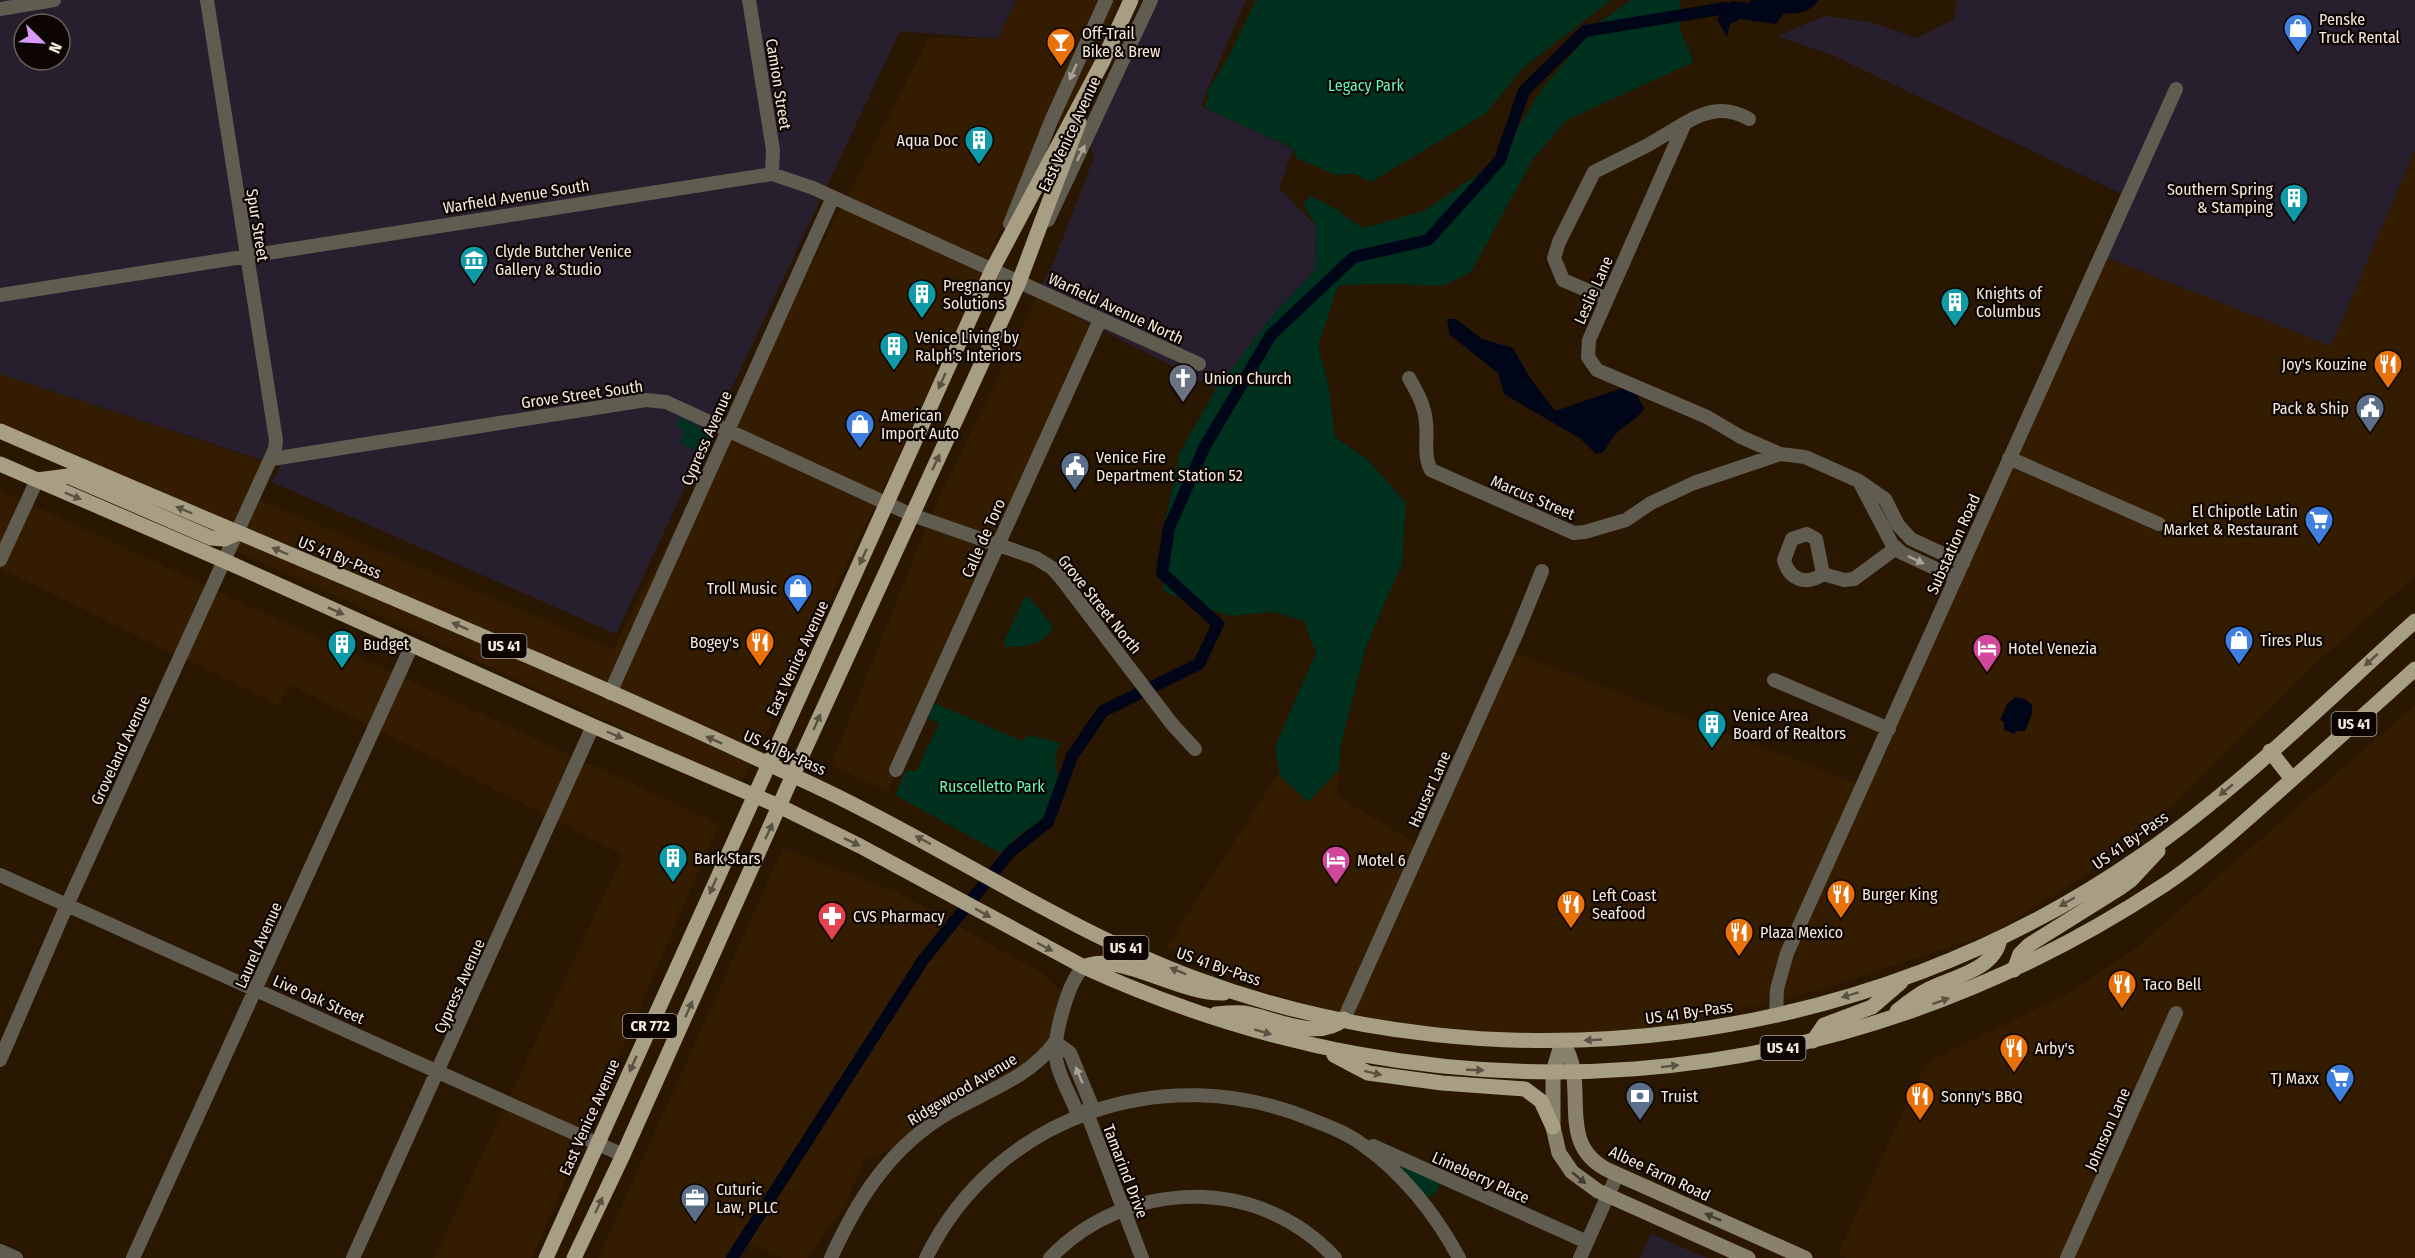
<svg xmlns="http://www.w3.org/2000/svg" width="2415" height="1258" font-family="'Fira Sans Condensed',sans-serif">
<style>
.built{fill:#341c00}
.industrial{fill:#271f2e;fill-rule:evenodd}
.green{fill:#00311f}
.water{fill:#000617}
.lines{fill:none;stroke-linecap:round;stroke-linejoin:round}
.canal{stroke:#000617;stroke-width:12}
.minor{stroke:#615c50;stroke-width:14}
.secondary{stroke:#89816c;stroke-width:15}
.primary{stroke:#a79e83;stroke-width:15}
.oneway{fill:#aca296}
.oneway2{fill:#5a5242}
.oneway3{fill:#453d31}
.labels{text-anchor:middle;stroke-width:4.5;stroke-linejoin:round;paint-order:stroke}
.shield{fill:#0d0501;stroke:#b1a59a;stroke-width:1.5}
.shield-label{font-size:15px;font-weight:bold;fill:#f7e9dc}
.poi-label{font-size:16px;fill:#f7e9dc;stroke:#0d0501;text-anchor:start}
.street-label{font-size:16px;fill:#f7e9dc;stroke:#0d0501}
.park-label{font-size:16px;fill:#65f7ba;stroke:#0d0501}
</style>
<rect width="100%" height="100%" fill="#2a1702"/>
<!-- built -->
<path class="built" d="M1016,0h102l-23,60 -34,65 -17,7 -130,292 -157,328 -757,-327v-51l273,91 -16,34 356,150 316,-611 69,1z
M2415,150v426l-106,93 -176,175 -138,88 -177,58 -141,34 -61,8 -100,3 -112,-11 -85,-16 -84,-27 -69,-33 113,-176 1,4 28,25 31,-31 -2,26 82,49 93,-193 347,132 106,-245 130,-286 236,93z
M1037,296l59,31 -157,342 -51,122 -57,-26 101,-252z
M0,490l719,334 -187,434h-98l189,-403 -334,-171 -10,22 -279,-138z
M239,541l185,76 327,146 -9,20 -57,-25 -306,-143 -154,-69z
M2415,705v553h-568l-9,-4 88,-192 142,-68 68,-46z
M783,848l115,45 144,80 25,25 -26,59 -122,80 -55,24 -20,46 -37,51h-24l-40,-18 -4,2 -7,16h-134z"/>
<!-- industrial -->
<path class="industrial" d="M0,0h1016l-18,39 -98,-8 -284,603 -344,-152 8,-16 -280,-92zM24,24h36v36h-36z
M1143,0h103l-45,104 1,3 91,42 -14,39 37,38 -1,44 -42,45 -57,74 -179,-93 17,-35 40,-104 -9,-26z
M1957,0h458v150l-84,196 -236,-93 27,-59 -288,-138 -57,-20 48,-20 45,6 46,16 38,-19z
M1651,1234l56,24h-67z"/>
<!-- green -->
<path class="green" d="M1256,0h355l-87,67 -39,47 -114,68 -17,-8 -18,1 -40,-17 -3,-10 -84,-38 -5,-4 4,-7 -1,-7 23,-38z
M1631,0h49v30l14,32 -127,58 -34,39 -62,113 -28,14 -47,-2 -57,1 -21,59 11,45 6,48 33,23 38,43 -4,61 -35,80 -26,100 -2,26 -31,32 -28,-26 -5,-29 41,-94 -12,-32 -31,-9 -42,4 -34,-10 -34,-15v-59l16,-78 37,-65 57,-74 42,-45 1,-44 -13,-22 8,-8 29,15 3,4 20,13 61,-17 72,-49 47,-74 54,-64z
M680,417l30,16 2,10 -8,19h-7l4,-9 -21,-10 5,-12 -9,-5z
M1025,597h4l23,28 1,4c-10,15 -29,19 -47,18l-2,-6z
M934,703l88,38 6,-6 33,8c-16,20 7,41 -3,62 -7,15 -21,17 -33,26 -9,6 -17,15 -25,22l-105,-58 11,-25 10,1 23,-47 -11,-6z
M1393,1161l47,21c-1,8 -7,16 -15,15z"/>
<!-- water -->
<path class="water" d="M1751,0h67c-6,12 -22,15 -34,13l-8,11 -36,-5 -10,5 -3,13 -10,-18 15,-18 17,2z
M1447,319h9l26,20 31,9 17,30 25,33 76,-26 13,23c-6,12 -21,17 -29,27 -5,5 -7,12 -12,17l-7,2 -15,-15 -77,-45 -6,-21 -49,-39z
M2015,697l10,2 7,6v9l-7,17h-9l-1,3 -11,-4v-8l-4,-2 7,-16z"/>
<g class="lines">
<!-- canal -->
<path class="canal" d="M732,1258l191,-298 88,-109 37,-29 24,-66 31,-45 96,-47 19,-40 -56,-51 7,-45 36,-82 66,-111 83,-78 74,-17 72,-80 24,-69 61,-60 141,-23"/>
<!-- minor -->
<path class="minor" d="M749,0l24,150 -1,24
M0,9l54,-9
M1749,119c-23,-13 -42,-9 -64,4l-96,217 -1,17 9,13 110,47 34,20 39,17 25,3 54,24 26,18 13,26 13,14 52,24
M1048,220l103,-220
M1010,224l41,-103 55,-121
M0,295l772,-121 41,14 386,176
M1607,299l-44,-19 -9,-22 5,-16 35,-70 54,-27 37,-22
M1409,378c8,14 16,28 17,45 2,15 -3,33 5,47l143,63 11,-1 41,-12 25,-17 43,-20 86,-29
M2009,458l150,66
M272,459l374,-59 20,2 246,113 124,43 16,10 9,10 111,146 23,25
M1860,483l32,61 10,9 54,25
M1807,534l9,5 7,35c-17,12 -34,6 -39,-14l8,-21z
M0,560l37,-80
M1823,574l21,6 10,-1 42,-31
M1774,680l115,49
M610,693l223,-496
M896,770l204,-450
M0,875l623,280
M1084,967c-16,13 -31,71 -28,91 2,17 14,36 20,52l11,3 55,145
M1776,1016l1,-27 10,-36 389,-864
M1344,1019l172,-384 26,-64
M1055,1042l15,11 21,51 -4,9
M0,1060l67,-155 208,-456 1,-9 -69,-440
M1373,1146l214,96
M0,1251l16,7
M133,1258l279,-613
M353,1258l240,-532
M831,1258c27,-60 60,-112 119,-146 35,-20 82,-36 105,-70
M926,1258c70,-143 239,-199 384,-139 18,7 37,14 53,26 40,28 73,70 96,113
M1050,1258c77,-80 209,-83 285,0
M1580,1258l37,-83
M2067,1258l109,-245"/>
<!-- secondary -->
<path class="secondary" d="M1562,1042c30,42 -10,102 48,129l195,87
M1562,1042l-9,30v55l6,26 13,19 26,19 150,67"/>
<!-- primary -->
<path class="primary" d="M0,431c275,119 553,230 824,359 124,59 240,139 370,188 310,116 675,68 947,-122 98,-68 185,-155 274,-235
M0,464l225,97 368,165 188,81 79,39 224,121c358,164 751,135 1080,-82 35,-23 67,-51 98,-79 51,-45 102,-91 153,-137
M37,480l31,-4 143,62 13,1 14,-6
M2270,751l22,28
M1084,967c33,-17 96,28 140,26
M2014,970l6,-16 9,-9 91,-57 11,-8 27,-29
M1897,1011c10,-8 20,-16 32,-22 24,-12 65,-19 71,-50
M1216,1014c9,-1 19,-2 28,-1 31,5 73,29 100,6
M1813,1041l11,-16 48,-18 29,-25
M1334,1055l34,18 74,10 83,6 16,12 12,26
M546,1258l446,-988 110,-207 29,-63
M574,1258l49,-103 170,-380 226,-493 60,-160"/>
</g>
<!-- one-way arrows -->
<defs><path id="oneway-solid" d="M-6-.8H1V-3.2L6.5 0L1 3.2V.8H-6Z" transform="scale(1.5)"/></defs>
<g class="oneway">
<use href="#oneway-solid" transform="translate(1073 72) rotate(114)"/>
<use href="#oneway-solid" transform="translate(1081 153) rotate(-64)"/>
<use href="#oneway-solid" transform="translate(1916 560) rotate(25)"/>
<use href="#oneway-solid" transform="translate(1079 1075) rotate(-113)"/>
</g>
<g class="oneway2">
<use href="#oneway-solid" transform="translate(942 381) rotate(114)"/>
<use href="#oneway-solid" transform="translate(936 462) rotate(-65)"/>
<use href="#oneway-solid" transform="translate(73 496) rotate(23)"/>
<use href="#oneway-solid" transform="translate(184 510) rotate(-157)"/>
<use href="#oneway-solid" transform="translate(280 551) rotate(-157)"/>
<use href="#oneway-solid" transform="translate(863 557) rotate(115)"/>
<use href="#oneway-solid" transform="translate(336 611) rotate(24)"/>
<use href="#oneway-solid" transform="translate(460 626) rotate(-156)"/>
<use href="#oneway-solid" transform="translate(2371 660) rotate(138)"/>
<use href="#oneway-solid" transform="translate(817 722) rotate(-66)"/>
<use href="#oneway-solid" transform="translate(615 735) rotate(23)"/>
<use href="#oneway-solid" transform="translate(714 740) rotate(-156)"/>
<use href="#oneway-solid" transform="translate(2226 790) rotate(140)"/>
<use href="#oneway-solid" transform="translate(769 831) rotate(-65)"/>
<use href="#oneway-solid" transform="translate(923 840) rotate(-152)"/>
<use href="#oneway-solid" transform="translate(852 842) rotate(26)"/>
<use href="#oneway-solid" transform="translate(713 886) rotate(114)"/>
<use href="#oneway-solid" transform="translate(2067 902) rotate(150)"/>
<use href="#oneway-solid" transform="translate(983 913) rotate(29)"/>
<use href="#oneway-solid" transform="translate(1045 947) rotate(28)"/>
<use href="#oneway-solid" transform="translate(1178 971) rotate(-158)"/>
<use href="#oneway-solid" transform="translate(1850 995) rotate(163)"/>
<use href="#oneway-solid" transform="translate(1941 1001) rotate(-20)"/>
<use href="#oneway-solid" transform="translate(689 1009) rotate(-66)"/>
<use href="#oneway-solid" transform="translate(1263 1032) rotate(16)"/>
<use href="#oneway-solid" transform="translate(1593 1040) rotate(177)"/>
<use href="#oneway-solid" transform="translate(633 1064) rotate(114)"/>
<use href="#oneway-solid" transform="translate(1670 1066) rotate(-6)"/>
<use href="#oneway-solid" transform="translate(1475 1070) rotate(2)"/>
<use href="#oneway-solid" transform="translate(1373 1073) rotate(14)"/>
<use href="#oneway-solid" transform="translate(599 1205) rotate(-65)"/>
</g>
<g class="oneway3">
<use href="#oneway-solid" transform="translate(1579 1178) rotate(40)"/>
<use href="#oneway-solid" transform="translate(1713 1217) rotate(-156)"/>
</g>
<!-- icons -->
<defs>
<g id="shop-pin" transform="scale(1.5)"><path d="M0 17L-7.5 6A9.5 9.5 0 1 1 7.5 6Z" fill="#3f7fe0" stroke="#0d0501"/><path d="M-5-2.5h2.3a2.7 3.5 0 0 1 5.4 0H5L5.5 6h-11ZM-1.5-2.5h3a1.5 2.3 0 0 0-3 0Z" fill="#fff"/></g>
<g id="bar-pin" transform="scale(1.5)"><path d="M0 17L-7.5 6A9.5 9.5 0 1 1 7.5 6Z" fill="#e8710a" stroke="#0d0501"/><path d="M-6-5H6L.8 .8V4.5H3.5V6h-7V4.5H-.8V.8Z" fill="#fff"/></g>
<g id="building-pin" transform="scale(1.5)"><path d="M0 17L-7.5 6A9.5 9.5 0 1 1 7.5 6Z" fill="#0f9aa8" stroke="#0d0501"/><path d="M-4-6H4V6H1V3H-1V6H-4ZM-2.5-4.3h1.7v1.8h-1.7ZM.8-4.3h1.7v1.8H.8ZM-2.5-1h1.7V.8h-1.7ZM.8-1h1.7V.8H.8Z" fill="#fff"/></g>
<g id="museum-pin" transform="scale(1.5)"><path d="M0 17L-7.5 6A9.5 9.5 0 1 1 7.5 6Z" fill="#0f9aa8" stroke="#0d0501"/><path d="M0-6L6-3V-2H-6V-3ZM-5-1h2V3h-2ZM-1-1h2V3h-2ZM3-1h2V3H3ZM-6 4H6V6H-6Z" fill="#fff"/></g>
<g id="restaurant-pin" transform="scale(1.5)"><path d="M0 17L-7.5 6A9.5 9.5 0 1 1 7.5 6Z" fill="#e8710a" stroke="#0d0501"/><path d="M-5-6h1v4h1v-4h1v4h1v-4h1v5L-1.5 .5V6h-2V.5L-5-1ZM5-6V6H3V1.5H1.5Q1.5-4 5-6Z" fill="#fff"/></g>
<g id="church-pin" transform="scale(1.5)"><path d="M0 17L-7.5 6A9.5 9.5 0 1 1 7.5 6Z" fill="#6b7280" stroke="#0d0501"/><path d="M-1.2-6h2.4v3.5h3.3v2.4h-3.3V6h-2.4V-.1h-3.3v-2.4h3.3Z" fill="#fff"/></g>
<g id="civic-pin" transform="scale(1.5)"><path d="M0 17L-7.5 6A9.5 9.5 0 1 1 7.5 6Z" fill="#5c6f8a" stroke="#0d0501"/><path d="M-.6-6.5H3V-4.5H.6V-3L4-1V1h2V6H-6V1h2V-1L-.6-3ZM-1.2 2.5V6h2.4V2.5Z" fill="#fff"/></g>
<g id="supermarket-pin" transform="scale(1.5)"><path d="M0 17L-7.5 6A9.5 9.5 0 1 1 7.5 6Z" fill="#3f7fe0" stroke="#0d0501"/><path d="M-6-5.5h2.5l.6 2H6L4.5 2H-2.5L-4.4-4H-6ZM-1.5 3.2a1.3 1.3 0 1 0 .1 0ZM3 3.2a1.3 1.3 0 1 0 .1 0Z" fill="#fff"/></g>
<g id="hotel-pin" transform="scale(1.5)"><path d="M0 17L-7.5 6A9.5 9.5 0 1 1 7.5 6Z" fill="#d1479c" stroke="#0d0501"/><path d="M-6-4.5h1.5V1H6V5H4.5V3h-9V5H-6ZM-4 0a1.8 1.8 0 1 1 3.6 0ZM.5 0V-2.5h3Q6-2.5 6 0Z" fill="#fff"/></g>
<g id="pharmacy-pin" transform="scale(1.5)"><path d="M0 17L-7.5 6A9.5 9.5 0 1 1 7.5 6Z" fill="#e0444e" stroke="#0d0501"/><path d="M-2-6h4v4h4v4h-4v4h-4v-4h-4v-4h4Z" fill="#fff"/></g>
<g id="bank-pin" transform="scale(1.5)"><path d="M0 17L-7.5 6A9.5 9.5 0 1 1 7.5 6Z" fill="#5c6f8a" stroke="#0d0501"/><path d="M-6-4H6V4H-6ZM0-2.3a2.3 2.3 0 1 0 0 4.6a2.3 2.3 0 1 0 0-4.6Z" fill="#fff"/></g>
<g id="office-pin" transform="scale(1.5)"><path d="M0 17L-7.5 6A9.5 9.5 0 1 1 7.5 6Z" fill="#5c6f8a" stroke="#0d0501"/><path d="M-6-3h4V-5.5h4V-3h4V5H-6ZM-1-4.5V-3h2v-1.5ZM-6 0V1H6V0Z" fill="#fff"/></g>
</defs>
<g fill-rule="evenodd">
<use href="#shop-pin" x="2298" y="28"/>
<use href="#bar-pin" x="1061" y="42"/>
<use href="#building-pin" x="979" y="140"/>
<use href="#building-pin" x="2294" y="198"/>
<use href="#museum-pin" x="474" y="260"/>
<use href="#building-pin" x="922" y="294"/>
<use href="#building-pin" x="1955" y="302"/>
<use href="#building-pin" x="894" y="346"/>
<use href="#restaurant-pin" x="2388" y="364"/>
<use href="#church-pin" x="1183" y="378"/>
<use href="#civic-pin" x="2370" y="408"/>
<use href="#shop-pin" x="860" y="424"/>
<use href="#civic-pin" x="1075" y="466"/>
<use href="#supermarket-pin" x="2319" y="520"/>
<use href="#shop-pin" x="798" y="588"/>
<use href="#shop-pin" x="2239" y="640"/>
<use href="#restaurant-pin" x="760" y="642"/>
<use href="#building-pin" x="342" y="644"/>
<use href="#hotel-pin" x="1987" y="648"/>
<use href="#building-pin" x="1712" y="724"/>
<use href="#building-pin" x="673" y="858"/>
<use href="#hotel-pin" x="1336" y="860"/>
<use href="#restaurant-pin" x="1841" y="894"/>
<use href="#restaurant-pin" x="1571" y="904"/>
<use href="#pharmacy-pin" x="832" y="916"/>
<use href="#restaurant-pin" x="1739" y="932"/>
<use href="#restaurant-pin" x="2122" y="984"/>
<use href="#restaurant-pin" x="2014" y="1048"/>
<use href="#supermarket-pin" x="2340" y="1078"/>
<use href="#bank-pin" x="1640" y="1096"/>
<use href="#restaurant-pin" x="1920" y="1096"/>
<use href="#office-pin" x="695" y="1198"/>
</g>
<g class="labels">
<!-- shield labels -->
<g class="shield">
<rect x="481.5" y="634" width="45" height="24" rx="4.5"/>
<rect x="2331.5" y="712" width="45" height="24" rx="4.5"/>
<rect x="1103.5" y="936" width="45" height="24" rx="4.5"/>
<rect x="623" y="1014" width="54" height="24" rx="4.5"/>
<rect x="1760.5" y="1036" width="45" height="24" rx="4.5"/>
</g>
<g class="shield-label">
<text x="504" y="651">US 41</text>
<text x="2354" y="729">US 41</text>
<text x="1126" y="953">US 41</text>
<text x="650" y="1031">CR 772</text>
<text x="1783" y="1053">US 41</text>
</g>
<!-- poi labels -->
<g class="poi-label">
<text x="2319" y="25">Penske<tspan x="2319" dy="18">Truck Rental</tspan></text>
<text x="1082" y="39">Off-Trail<tspan x="1082" dy="18">Bike &amp; Brew</tspan></text>
<text x="958" y="146" text-anchor="end">Aqua Doc</text>
<text x="2273" y="195" text-anchor="end">Southern Spring<tspan x="2273" dy="18">&amp; Stamping</tspan></text>
<text x="495" y="257">Clyde Butcher Venice<tspan x="495" dy="18">Gallery &amp; Studio</tspan></text>
<text x="943" y="291">Pregnancy<tspan x="943" dy="18">Solutions</tspan></text>
<text x="1976" y="299">Knights of<tspan x="1976" dy="18">Columbus</tspan></text>
<text x="915" y="343">Venice Living by<tspan x="915" dy="18">Ralph's Interiors</tspan></text>
<text x="2367" y="370" text-anchor="end">Joy's Kouzine</text>
<text x="1204" y="384">Union Church</text>
<text x="2349" y="414" text-anchor="end">Pack &amp; Ship</text>
<text x="881" y="421">American<tspan x="881" dy="18">Import Auto</tspan></text>
<text x="1096" y="463">Venice Fire<tspan x="1096" dy="18">Department Station 52</tspan></text>
<text x="2298" y="517" text-anchor="end">El Chipotle Latin<tspan x="2298" dy="18">Market &amp; Restaurant</tspan></text>
<text x="777" y="594" text-anchor="end">Troll Music</text>
<text x="2260" y="646">Tires Plus</text>
<text x="739" y="648" text-anchor="end">Bogey's</text>
<text x="363" y="650">Budget</text>
<text x="2008" y="654">Hotel Venezia</text>
<text x="1733" y="721">Venice Area<tspan x="1733" dy="18">Board of Realtors</tspan></text>
<text x="694" y="864">Bark Stars</text>
<text x="1357" y="866">Motel 6</text>
<text x="1862" y="900">Burger King</text>
<text x="1592" y="901">Left Coast<tspan x="1592" dy="18">Seafood</tspan></text>
<text x="853" y="922">CVS Pharmacy</text>
<text x="1760" y="938">Plaza Mexico</text>
<text x="2143" y="990">Taco Bell</text>
<text x="2035" y="1054">Arby's</text>
<text x="2319" y="1084" text-anchor="end">TJ Maxx</text>
<text x="1661" y="1102">Truist</text>
<text x="1941" y="1102">Sonny's BBQ</text>
<text x="716" y="1195">Cuturic<tspan x="716" dy="18">Law, PLLC</tspan></text>
</g>
<!-- street labels -->
<g class="street-label">
<text transform="translate(779 84) rotate(81)" y="6">Camion Street</text>
<text transform="translate(1069 134) rotate(-65)" y="6">East Venice Avenue</text>
<text transform="translate(516 196) rotate(-9)" y="6">Warfield Avenue South</text>
<text transform="translate(258 225) rotate(81)" y="6">Spur Street</text>
<text transform="translate(1593 290) rotate(-66)" y="6">Leslie Lane</text>
<text transform="translate(1116 308) rotate(25)" y="6">Warfield Avenue North</text>
<text transform="translate(582 394) rotate(-8)" y="6">Grove Street South</text>
<text transform="translate(706 438) rotate(-66)" y="6">Cypress Avenue</text>
<text transform="translate(1533 497) rotate(23)" y="6">Marcus Street</text>
<text transform="translate(983 538) rotate(-66)" y="6">Calle de Toro</text>
<text transform="translate(1953 544) rotate(-66)" y="6">Substation Road</text>
<text transform="translate(340 557) rotate(22)" y="6">US 41 By-Pass</text>
<text transform="translate(1100 604) rotate(51)" y="6">Grove Street North</text>
<text transform="translate(797 658) rotate(-65)" y="6">East Venice Avenue</text>
<text transform="translate(120 750) rotate(-65)" y="6">Groveland Avenue</text>
<text transform="translate(785 752) rotate(24)" y="6">US 41 By-Pass</text>
<text transform="translate(1429 789) rotate(-66)" y="6">Hauser Lane</text>
<text transform="translate(2130 840) rotate(-35)" y="6">US 41 By-Pass</text>
<text transform="translate(258 945) rotate(-66)" y="6">Laurel Avenue</text>
<text transform="translate(1219 966) rotate(19)" y="6">US 41 By-Pass</text>
<text transform="translate(459 986) rotate(-66)" y="6">Cypress Avenue</text>
<text transform="translate(319 999) rotate(24)" y="6">Live Oak Street</text>
<text transform="translate(1689 1012) rotate(-8)" y="6">US 41 By-Pass</text>
<text transform="translate(962 1089) rotate(-31)" y="6">Ridgewood Avenue</text>
<text transform="translate(589 1117) rotate(-66)" y="6">East Venice Avenue</text>
<text transform="translate(2107 1129) rotate(-66)" y="6">Johnson Lane</text>
<text transform="translate(1126 1171) rotate(69)" y="6">Tamarind Drive</text>
<text transform="translate(1660 1173) rotate(25)" y="6">Albee Farm Road</text>
<text transform="translate(1481 1177) rotate(24)" y="6">Limeberry Place</text>
</g>
<!-- park labels -->
<g class="park-label">
<text x="1366" y="91">Legacy Park</text>
<text x="992" y="792">Ruscelletto Park</text>
</g>
</g>
<!-- north arrow -->
<g transform="translate(42 42) rotate(114)"><circle r="28" fill="#0d0501" stroke="#6b6059" stroke-width="1.5"/>
<path d="M0-4.5L10 22L0 15L-10 22Z" fill="#d79bf9"/>
<text y="-9" font-size="16" font-weight="bold" text-anchor="middle" fill="#f7e9dc">N</text>
</g>
</svg>
